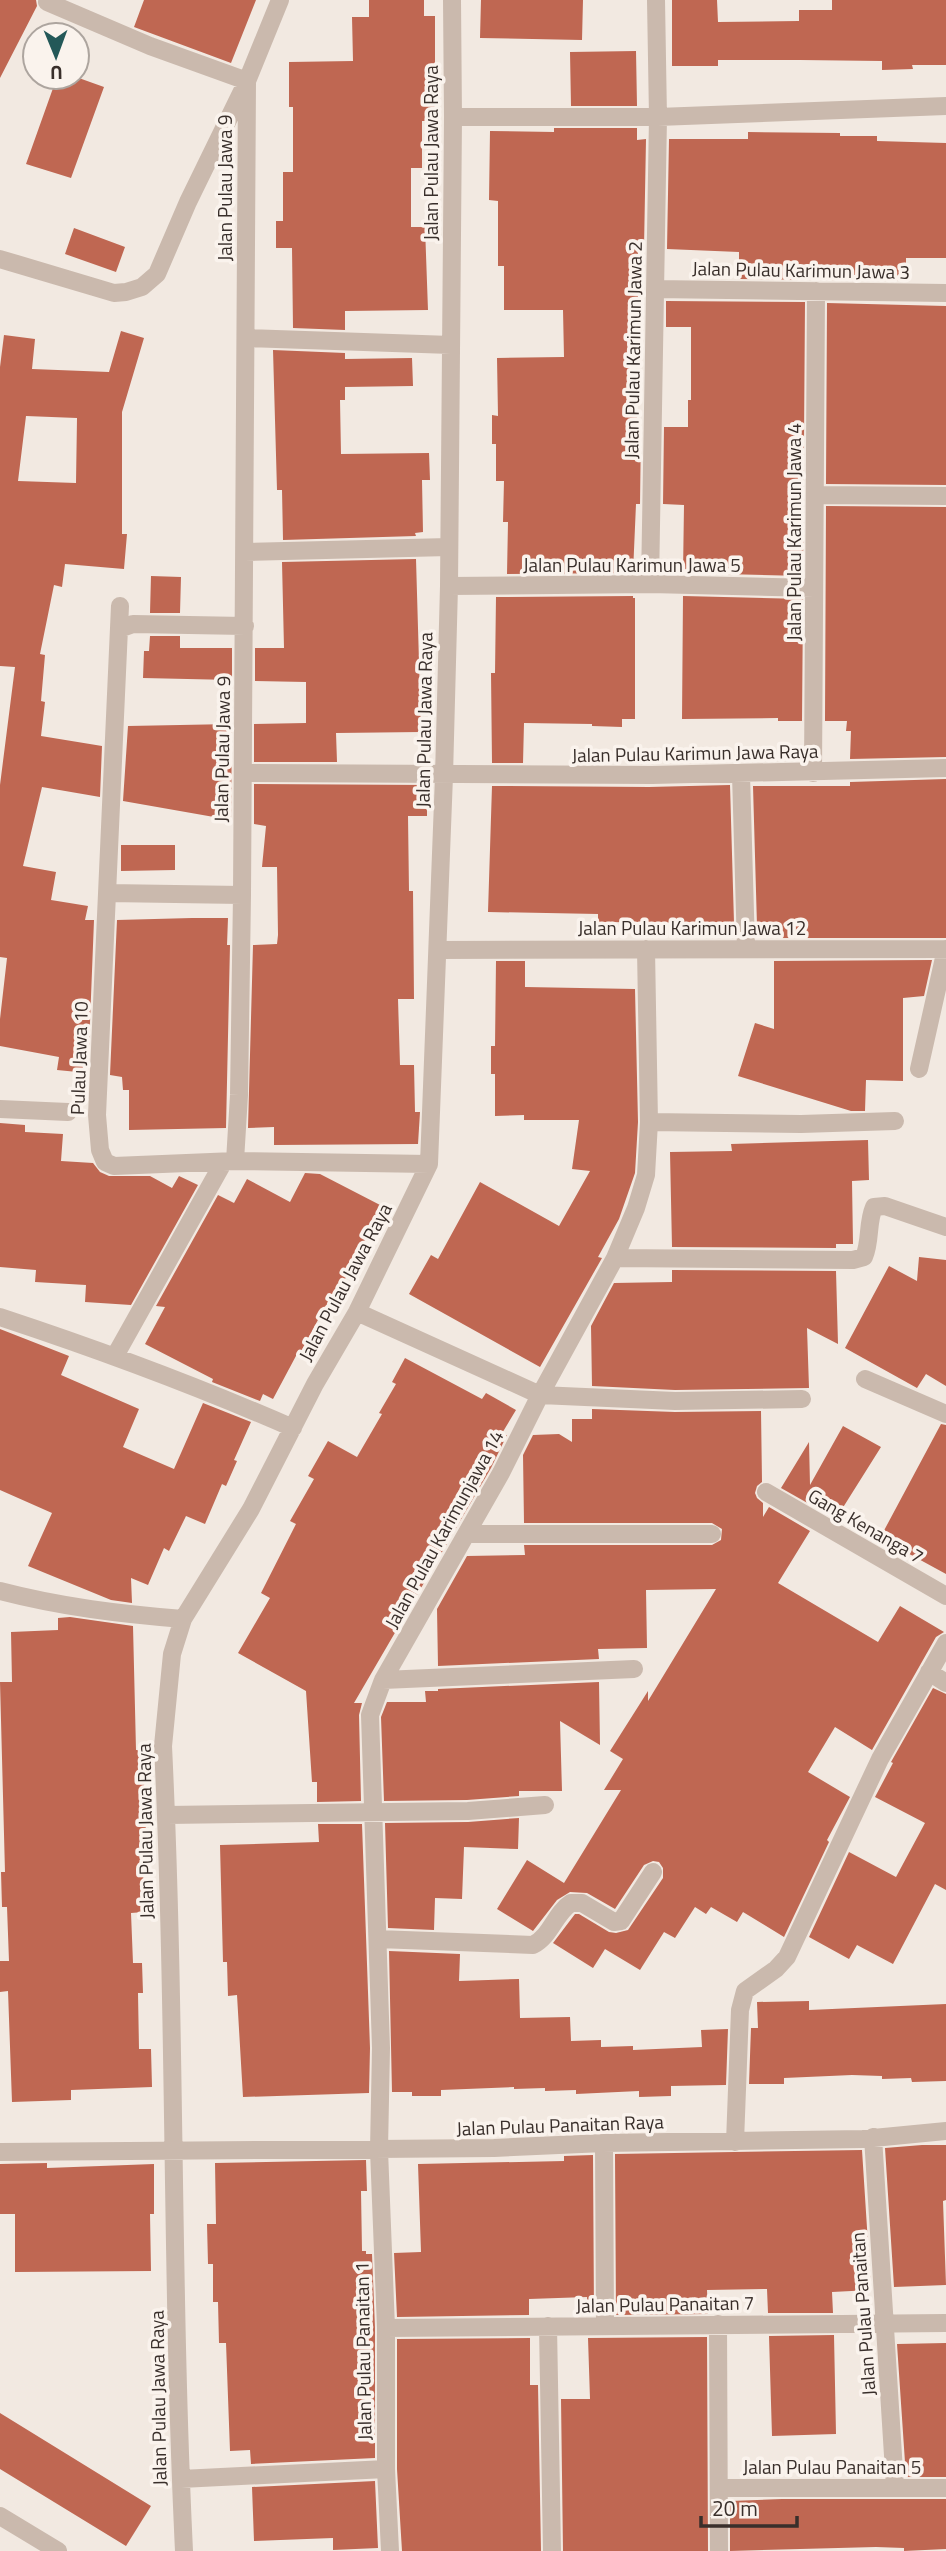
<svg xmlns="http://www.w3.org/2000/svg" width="946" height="2551" font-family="'Titillium Web',sans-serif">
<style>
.building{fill:#bf6752;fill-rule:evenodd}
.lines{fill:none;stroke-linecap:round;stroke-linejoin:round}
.street{stroke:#cab9ad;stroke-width:18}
.labels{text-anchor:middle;stroke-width:7;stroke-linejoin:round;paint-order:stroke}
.street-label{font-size:19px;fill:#392f2b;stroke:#faf3ed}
</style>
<rect width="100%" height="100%" fill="#f2e9e1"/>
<!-- building -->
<path class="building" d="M0,0h36l1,6 -37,72z
M144,0h112l-25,63 -97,-36z
M369,0h55v16h11v105h-13v47h-11v59h14l3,83 -83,1v19l-52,-2 -1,-80h-16v-27h7v-49h10v-65h-4v-45l64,-1 -1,-44h17z
M481,0h102l-1,40 -102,-2z
M672,0h45l1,22 81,-1v-11h33v-10h114v65h-34l1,4 -31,1v-9l-82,-1h-82v6h-46z
M636,51l1,55h-66l-1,-54z
M57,77h19l28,10 -33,91 -45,-14z
M554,128h83v12l9,-1 -2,109h-6v53h5v26h-6v34h-7l-1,53 8,1v12h4l-1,77h-4l-3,69 -126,1 1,-52h-5l1,-41h-8v-37h-4v-29l6,1 -1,-58 67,-1 -1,-47h-59v-44h-6v-65l-9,-1 1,-69 64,1z
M748,132l92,1v3h37v5l69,2v115h-40v23l-167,-2v-27l-72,-3 2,-110h79z
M74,228l51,19 -9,25 -51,-18z
M666,301l139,1 -2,274 -120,-3 1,-68 -21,-1 1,-77h24v-27h3v-73h-25z
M827,303l119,3v179l-120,-1z
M121,331l23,7 -22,74v122h5l-3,35 -59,-5 -3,23 -8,-2 -14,69 5,1 -4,46 4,1 -4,34 61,10 -2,51 -58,-10 -19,79 33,6 -5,28 37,6 -3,14h9l-6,153 -31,-3 2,-13 -59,-11v-27l7,-61 -7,-1v-172l15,-118 -15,-1v-299l4,-32 31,4 -3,30 77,3zM26,416l51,2 -1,65 -58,-2z
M273,350l72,3v6l67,-1 1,28 -68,1v13h-5l1,54 88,-1 1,27h-8l1,52 -8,1 1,3 -133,4 -1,-50h-5z
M826,506l120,1v250l-96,2 1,-28h-5l1,-10h-22z
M416,559l5,173 -85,1 1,29h-83v-38l52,-1v-41l-51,-1v-33h29l-2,-86z
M151,576l30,1 -1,36h-30z
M633,596v2h2v121h-13v8l-30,-1v-2l-68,-1 -1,40h-31l-1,-90h4l1,-76z
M683,596l120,3 -1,122h-24v-3l-96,1z
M150,636h30v12h52v32l-89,-2 1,-27h5z
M232,724l-1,96 -108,-19 5,-75z
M946,779v159h-172v-12h-17l-4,-140h97v-4z
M254,784l173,1v31h-19l1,75h4l1,108h-16l2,66h14l1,47h5l-2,32 -144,1v-18l-26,1 5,-183 24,-1 1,-9 -1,-68h-15l4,-41 -12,-2z
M730,785l4,138 -136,-1v-8l-110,-2 4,-126 157,1z
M121,845h54v25l-54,1z
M192,918h36l-1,27h3l-4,183 -97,2v-40h-6l-1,-13 -12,-2 7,-155z
M932,960l-8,36 -21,2v83l-37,-1 -1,31h-14l-113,-35 17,-53 19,6v-68z
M496,961h29v26l110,2 3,133 -3,51 -16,46 -21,38 4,1 -62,109 -131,-73 22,-39 7,4 42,-77 79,44 31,-55 -18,-2 7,-49h-55v-5l-29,1v-42h-4v-28h4z
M0,1123l25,2v7l38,2 -2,27 32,2 7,9 9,4h41l22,12 7,-12 19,9 -67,120 -46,-3 1,-17 -51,-3 1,-12 -36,-3z
M868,1140l1,40 -17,1 1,63h-17v4l-164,-1 -2,-95 62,-1 -1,-7z
M305,1173l15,1 62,32 -38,75 -2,-1 -20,40 -3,-2 -20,37 -2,-1 -24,45 -10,-5 -3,7 -48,-19 1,-3 -68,-35 20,-37 -9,-1 62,-111 16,8 13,-24 43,23z
M919,1257l27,3v126l-20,-12 -9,14 -72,-40 44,-82 28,15z
M672,1270l164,1 2,73 -31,-16 2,60 -134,2 -83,-4 -1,-60 23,-43 58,-1z
M0,1329l69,27 -8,19 78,34 -16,38 51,22 29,-66 48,19 -17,38 3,1 -11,25 -4,-2 -17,40 -19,-8 -17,35 -5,-3 -16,37 -17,-7 1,25 -21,-3 -83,-34 24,-53 -52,-23z
M405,1358l77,41 4,-6 30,17 -15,25h6l-16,33 -137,235h8l-3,12 2,86 -44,1v-20h-5l-6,-91 -68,-38 32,-55 -9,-5 35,-69 -6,-3 24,-42 -6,-3 20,-35 29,16 25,-43 -3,-1 17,-29 -4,-2z
M592,1409l83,3 86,-1 1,71 -5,4 -2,7 2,5 6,5v14l6,-10 41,24 -32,52 100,59 22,-36 44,26 -8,5 -64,113 -37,-23 -27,45 42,25 -23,43 2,2 -45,95 -41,-25 -6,10 -26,-15 -5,7 -11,-7 -20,31 -11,-6 -24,38 -35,-21 -12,19 -40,-25 22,-29h4l30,18 7,1 12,-3 35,-52v-10l-4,-6 -6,-1 -9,4 -29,44 -28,-16 -17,-1 -13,8 -24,31 -36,-22 30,-49 37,23 57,-93h-17l19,-31 -13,-8 38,-60v10l68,-112 -70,1 1,58 -49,1 1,10 -161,7 -1,-57 30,-53 58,-1 -1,-10h188l9,-5 1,-11 -10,-6h-188l-1,-68 10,-20 26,-1 13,8v-23h20z
M941,1424l5,1v149l-66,-36z
M843,1426l38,21 -44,70 -27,-17 1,5 -30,-17 28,-46 1,43z
M70,1617l63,9 3,124h7l4,113h-4l1,49 -13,1 2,50h9l1,30h-5l1,56h12l1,38 -81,3v10l-59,2 -4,-111 -8,1v-31h9l-2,-54h-5l-1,-35h4l-5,-190h12l-1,-50 47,-2v-12z
M599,1682l1,63 -40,-24 2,70h-43v5l-52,4 -83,1 -3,-84 6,-15h39l-1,-11h13v-2z
M933,1688l13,6v196l-11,-6 -42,80 -36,-19 -8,14 -40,-22 40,-85 47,25 29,-54 -50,-26 18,-34 -2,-1z
M519,1818l-1,31 -54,-2 -2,52 -27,-1 -1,32 -46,-2 -3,-105 83,-1z
M318,1824h44l8,224 -1,45 -126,4 -6,-102 -9,1 -1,-34h-4l-3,-117 99,-3z
M389,1951l71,3 -1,27 60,-2 1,39 50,-1 1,24 30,-1v7l32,-1v4l69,-3 -1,-17 27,-1 -2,56 -55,1v10l-32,1v-6l-63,3v-4l-31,1v-3l-31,1v-2l-73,3v6h-29v-4h-20z
M809,2001v9l137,-6v77l-34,1 -1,-4 -29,1v-3l-30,-1 -68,3v6h-35l2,-56h7l-1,-26z
M922,2145h24v55l-3,1 3,84 -52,2 -9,-139z
M862,2150l9,140 -39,2 1,21h-65l-1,-24 -60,1 1,24 -92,1 -1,-161z
M593,2155l1,160h-6l-1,-18 -58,2v16l-132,2 -3,-64 27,-1 -3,-88 146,-3v-5z
M366,2160l1,31h-6l1,60h4v3h6l3,74v130l-124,6 -1,-14 -20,1 -4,-108h-7l-1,-41h-5v-38h-5l-1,-40h9l-1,-61z
M47,2163v5l107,-4v50h-4l1,57 -136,1v-58h-15v-50z
M834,2335l2,99 -64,2 -3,-100z
M707,2337l1,214h-145l-2,-152h29l-2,-61z
M530,2338v47h8l3,166h-139l-5,-82v-130z
M946,2343v134h-40l-9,-133z
M0,2413l151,93 -25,40 -126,-77z
M375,2481l3,67 -45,2v-12l-79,3 -2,-54z
M782,2499h164v50l-42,2v-3l-28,-1 -146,4v-50z"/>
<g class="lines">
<!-- street -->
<path class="street" d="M47,2l103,44 97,35 -5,814 -3,200 -4,66
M453,117h205l288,-11
M0,259l114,34 12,-1 16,-5 15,-13 31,-72 59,-121 33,-81
M655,289l291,4
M246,338l205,7
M815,495l131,1
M245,552l204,-5
M650,584l8,-467 -2,-117
M449,586l201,-2 164,4
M120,606l-23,509 3,35 5,12 9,4 121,-5 194,3
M119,629l14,-5 112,2
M243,773l409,2 294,-7
M813,773l3,-482
M741,774l5,174
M108,893l134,2
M438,950l508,-1
M919,1069l27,-120
M0,1109l68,3
M649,1122l152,2 94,-3
M615,1258l238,2 11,-3c7,-16 3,-34 10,-50l11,-1 61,21
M357,1312l183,83 135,6 127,-2
M0,1317c100,33 197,69 293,111
M115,1356l108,-193
M865,1379l81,35
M766,1492l180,104
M468,1534h244
M0,1591c61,16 121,23 183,28
M929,1672l17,11
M383,1680l251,-11
M167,1815l301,-4 77,-6
M378,1939l155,6c18,-9 22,-32 38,-42h11l32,19 7,-1 32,-49
M873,2137l22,350
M735,2142l5,-132 5,-19 31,-22 11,-12 93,-198 66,-116
M604,2143l1,182
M0,2152l494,-4 110,-5 259,-4 83,-8
M718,2324l1,227
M548,2326l4,225
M386,2328l560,-5
M181,2479l205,-10
M719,2488h227
M0,2516l58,35
M184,2551c-13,-268 -8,-537 -21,-805l9,-92 11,-35 68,-110 64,-125 42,-72 72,-148 15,-388 5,-190 4,-469 -1,-117
M390,2551l-4,-82v-141l-7,-178 2,-102 -11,-333 13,-35 118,-207 39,-78 75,-137 21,-50 10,-33 3,-53 -3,-173"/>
</g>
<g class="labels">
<!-- street labels -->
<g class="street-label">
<text transform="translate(431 153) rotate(-90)" y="7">Jalan Pulau Jawa Raya</text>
<text transform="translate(225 188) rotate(-90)" y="7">Jalan Pulau Jawa 9</text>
<text transform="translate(801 270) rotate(1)" y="7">Jalan Pulau Karimun Jawa 3</text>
<text transform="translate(633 350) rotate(-89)" y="7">Jalan Pulau Karimun Jawa 2</text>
<text transform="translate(794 532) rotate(-90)" y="7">Jalan Pulau Karimun Jawa 4</text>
<text x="632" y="572">Jalan Pulau Karimun Jawa 5</text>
<text transform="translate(424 720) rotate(-89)" y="7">Jalan Pulau Jawa Raya</text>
<text transform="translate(222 749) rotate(-89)" y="7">Jalan Pulau Jawa 9</text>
<text transform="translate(695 753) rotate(-1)" y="7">Jalan Pulau Karimun Jawa Raya</text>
<text x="692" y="935">Jalan Pulau Karimun Jawa 12</text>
<text transform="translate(79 1058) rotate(-88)" y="7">Pulau Jawa 10</text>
<text transform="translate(345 1282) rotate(-62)" y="7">Jalan Pulau Jawa Raya</text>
<text transform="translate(866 1526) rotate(30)" y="7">Gang Kenanga 7</text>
<text transform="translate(444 1529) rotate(-61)" y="7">Jalan Pulau Karimunjawa 14</text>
<text transform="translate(145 1831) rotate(-91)" y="7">Jalan Pulau Jawa Raya</text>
<text transform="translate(560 2125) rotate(-2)" y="7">Jalan Pulau Panaitan Raya</text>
<text transform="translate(665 2304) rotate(-1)" y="7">Jalan Pulau Panaitan 7</text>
<text transform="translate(863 2314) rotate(-94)" y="7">Jalan Pulau Panaitan</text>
<text transform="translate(363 2351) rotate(-91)" y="7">Jalan Pulau Panaitan 1</text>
<text transform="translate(158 2398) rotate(-91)" y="7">Jalan Pulau Jawa Raya</text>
<text x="832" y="2474">Jalan Pulau Panaitan 5</text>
</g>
</g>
<!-- north arrow -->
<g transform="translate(56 56) rotate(179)"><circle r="33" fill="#faf3ed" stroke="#ada59f" stroke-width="2"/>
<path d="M0-5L12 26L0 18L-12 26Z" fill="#235858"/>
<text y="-10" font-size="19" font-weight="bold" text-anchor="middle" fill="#392f2b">U</text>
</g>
<!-- scale -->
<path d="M701 2516v10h96v-10" fill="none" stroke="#392f2b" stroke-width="3.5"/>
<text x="712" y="2516" font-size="21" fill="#392f2b" stroke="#faf3ed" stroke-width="5" paint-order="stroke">20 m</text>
</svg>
